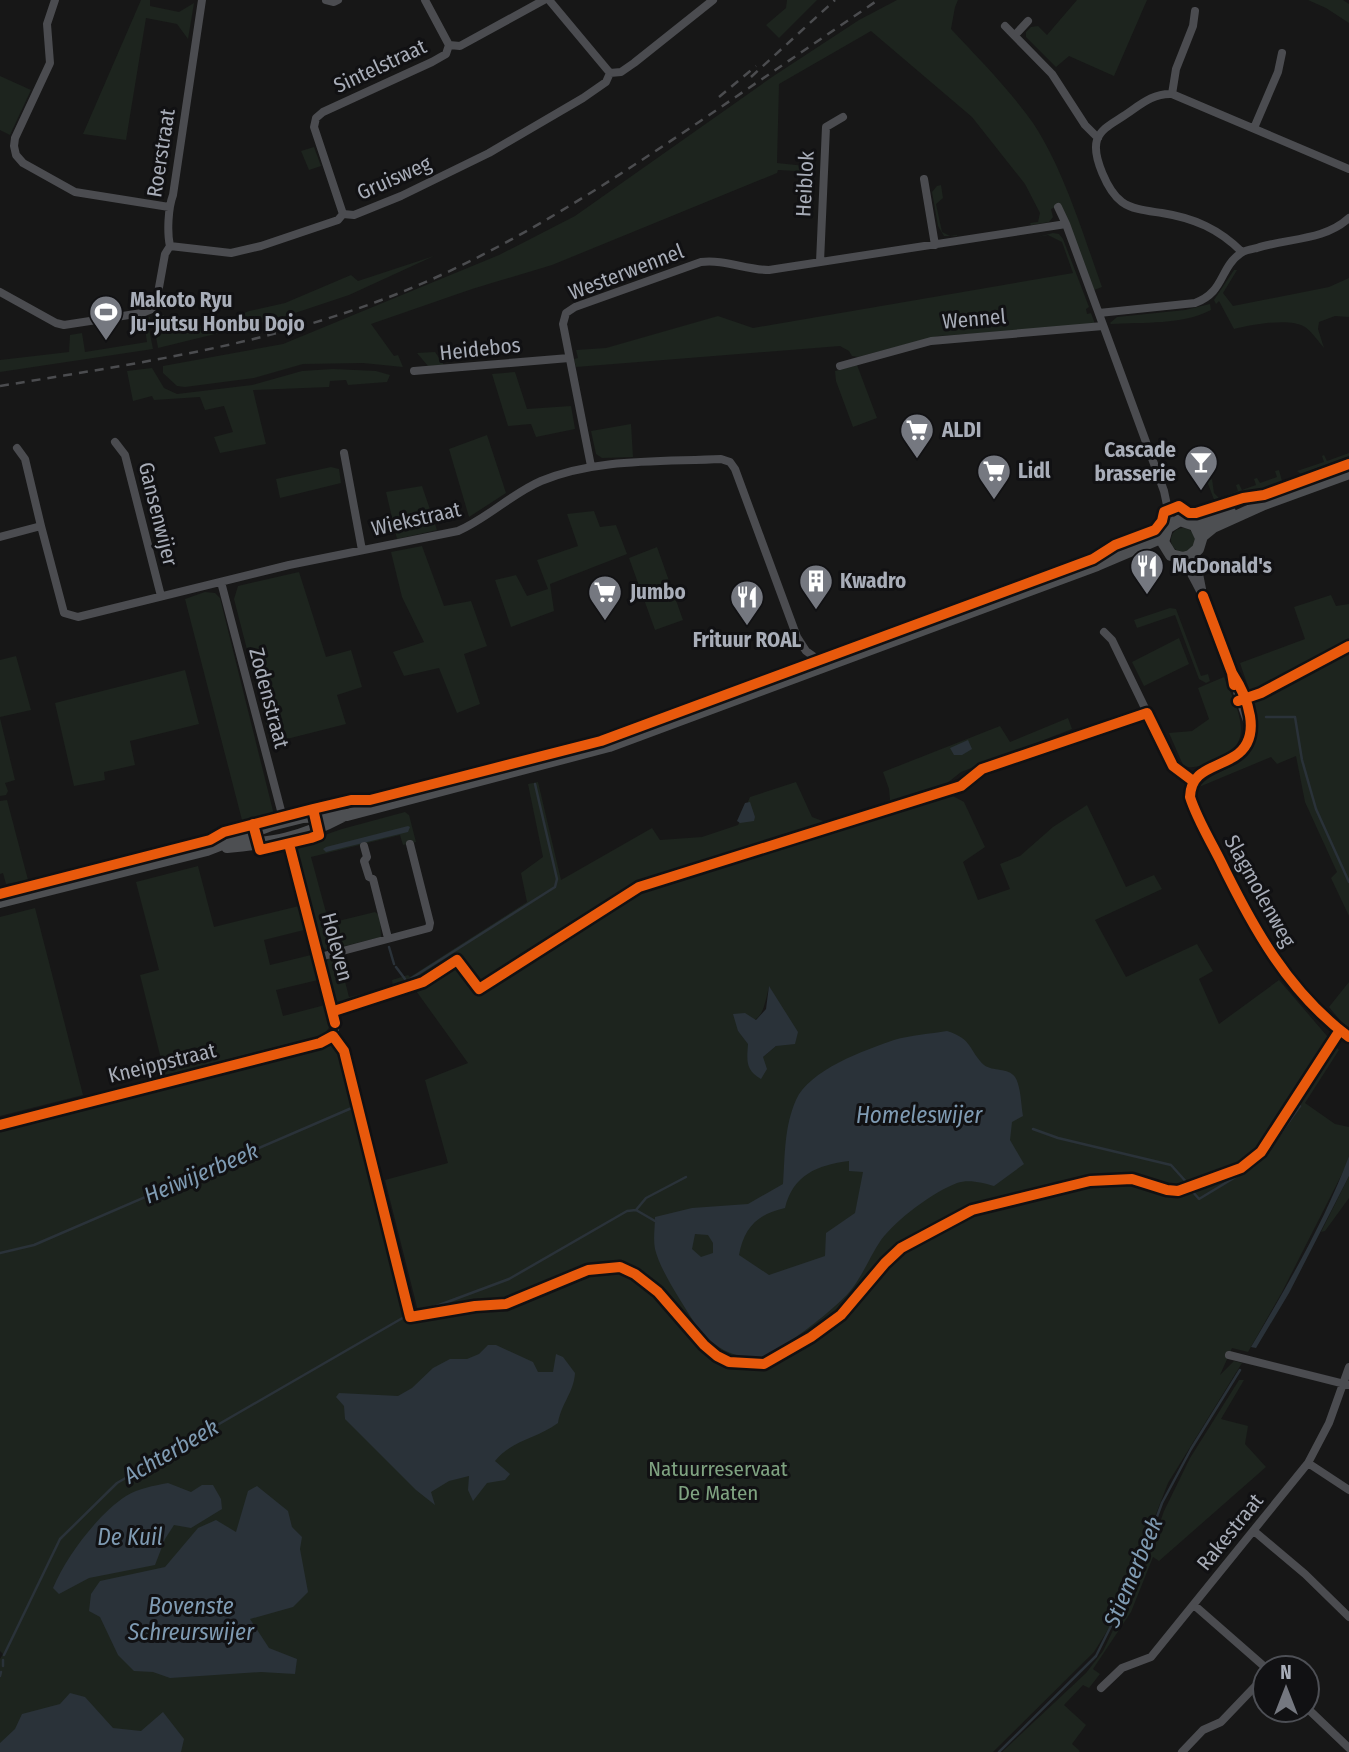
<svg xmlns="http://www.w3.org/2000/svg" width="1349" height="1752" font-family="'Fira Sans Condensed',sans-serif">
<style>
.green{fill:#1d241e;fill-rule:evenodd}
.water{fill:#2a3239;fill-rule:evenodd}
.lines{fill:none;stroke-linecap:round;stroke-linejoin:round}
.stream{stroke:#2a3239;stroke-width:2.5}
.street{stroke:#4b4c50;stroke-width:8}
.primary{stroke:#4d4f52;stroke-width:12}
.rail{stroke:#4b4c4f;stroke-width:2.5;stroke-dasharray:9 7;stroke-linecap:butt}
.cycleway-casing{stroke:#111113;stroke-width:15}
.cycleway{stroke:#e8590c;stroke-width:10}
.labels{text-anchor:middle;stroke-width:6;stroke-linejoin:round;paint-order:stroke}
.street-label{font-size:21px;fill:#a8adb8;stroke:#111113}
.poi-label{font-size:21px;font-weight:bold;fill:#a8adb8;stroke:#111113;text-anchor:start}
.park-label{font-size:21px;fill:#7fa381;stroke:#111113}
.water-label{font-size:23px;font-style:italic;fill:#7f9bb3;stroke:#111113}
</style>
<rect width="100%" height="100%" fill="#171717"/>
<!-- green -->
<path class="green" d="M141,0h9v6l29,6 15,-9 -6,36 -11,-15 -31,-6 -20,122 -43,-6z
M787,0h30l-38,38 -13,-13 20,-17z
M897,0h61l-3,7 -4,22c28,30 58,60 82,94 31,47 50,111 69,164l-8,3 -34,-85 -9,4 2,8 -4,5 -18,3 -1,-2 8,-1 2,-9 -15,-29 -53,-67 -101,-86 -92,53 -2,79 38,4v5l-37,-2 -1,3 -225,92 -80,24 -101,35 23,32 4,-1 5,12 -40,-4 -60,1 -49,14 -69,9 -8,-1 -14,-13v-7l120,-22 216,-89 76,-39 197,-139 87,-57z
M1077,0h70l-33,76 -45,-20 -13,11 -30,-30v-5l5,-5 7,-1 9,9z
M1308,0h35l6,4v19l-23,-15z
M0,76l31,14 -21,45 -10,-5z
M314,147l7,19 -12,4 -8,-19z
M941,185l2,13 -7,6 6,28 8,4 7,-1v1h-13l-6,-10 -6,-34 5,-6z
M1053,233l6,1 4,5 26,68 -3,2 1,5 4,-1 4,11 -11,3 -146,9 -80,21 -6,-1 -3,-5 -9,-5 -264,21 -2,-8 4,-1 -2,-8 30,-2 112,-32 35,12 320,-55 -11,-31 -14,-7 -10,2z
M434,256l-85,39 -72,24 -119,29 -3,-17 2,-15 7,-1 -2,16 61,-9 26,-11 36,-8 66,-28 7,6z
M1234,270h3l-14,23 10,13 96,-19 20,-9v39l-14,-1 -16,6 -1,7 6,19c-5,-6 -12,-16 -19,-21 -16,-10 -54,-2 -71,2l-15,-28 -3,3 -2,-4z
M1210,304l1,6c-28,15 -68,12 -100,14l-1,-1 7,-6 68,-7z
M150,317l-1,12 4,20 -153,23v-12l69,-8 1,-17 12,-2 3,19 62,-10 -2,-13 -7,-2 -1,-7z
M435,352l9,13 -16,1 -11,-13z
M857,365l20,53 -24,9 -17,-46 -1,-10z
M152,368l12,20 13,6 75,-9 50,-14 31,-2 43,2 14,4 -3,7 -39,3 -2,-5 -16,1 -1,6 -76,3 13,54 -46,9 -6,-16 19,-5 -9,-26 -19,4 -5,-13 -46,3 -2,-4 -19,5 -6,-30z
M515,372l12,37 44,-3 4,23 -39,8 -5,-13 -23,2 -16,-52z
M631,424l2,33 -31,1 -6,-4 -5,-23z
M487,435l19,58 -37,24 -20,-68z
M1349,453v3l-48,18 -4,-3 27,-9 -2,-6 2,-1 3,6z
M331,467l8,2 2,14 -61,15 -4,-19z
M1279,470l3,11 -32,14 -34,10 -9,-24 5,-2 2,14 5,5 19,-7 -2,-6 3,-1 3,6 14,-5 -2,-6 3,-1 3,5 17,-6 -2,-6z
M422,486l15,44 -40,9 -11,-47z
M594,511l6,16 16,-2 11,29 -77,30 4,27 -43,16 -16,-47 21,-5 11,21 21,-7 -11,-29 41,-14 -11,-32z
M1171 540a12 12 0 1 1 24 0a12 12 0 1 1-24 0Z
M422,546l22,60 27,-5 16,45 -23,8 16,50 -23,9 -18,-45 -35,8 -11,-24 31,-10 -22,-45 -11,-45z
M657,547l26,73 -28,10 -26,-72z
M299,572l27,85 25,-7 11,37 -25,8 9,29 -75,19 -37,-144 4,-13z
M205,592l10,1 5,5 54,217 -31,9 -58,-225z
M1331,595l5,11 13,-2v312l-18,-38 6,-6 -32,-70 -9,-46 -19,8 -6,-7 -72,30c10,-12 24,-16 38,-23 38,-22 13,-69 3,-101l65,-24 -11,-32z
M1170,608l6,1 25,67 7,-2 2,7 -4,2 -7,-4 -24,-64 -38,13 -3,-8z
M1179,638l10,26 -45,22 -12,-24z
M16,656l15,54 -31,7v-57z
M185,670l14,54 -69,17 5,24 -31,7 1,8 -31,6 -19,-83z
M1224,677c8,20 28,54 9,72 -6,5 -17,9 -24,13 -9,4 -17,8 -26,3l-14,-32 23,-2 17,-12 -11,-31z
M0,718l15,62 -10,3 3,8 -2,4 -6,1z
M1068,718l4,11 -111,43 -15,12 5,11 13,7 21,45 -22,15 15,38 32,-11 -10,-25 20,-8 33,-29 34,-22 39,82 28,-12 8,14 -67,31 31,57 71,-33 16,27 -14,8 20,45 60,-44 60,70 -34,53 30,21 14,3v29l-4,12 -64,126 -33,58 -16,-4 -12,27 14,-14 8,2 -74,120 -51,132 -23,37 -101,100h-993v-93l3,-5 -3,-3v-519l338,-88 66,270 14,-3 -33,-131 63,-17 -23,-83 43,-17 -54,-75 -75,24 -13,-47 2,-7 8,-3 3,3 10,39 44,-11 -1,-6 16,-5 2,2 117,-75 -6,-29 22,-16 -15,-73 10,-2 23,98 91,-52 8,12 42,-3 36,-12 12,-28 46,-15 16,35 16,6 62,-23 -1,-11 -6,-17 117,-46 10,16zM769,987l13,21 -6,38 -13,11 -25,-26c26,-15 24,-16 31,-44z
M7,800l21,80 -22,4 -3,-11 -3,1v-73z
M405,812l4,3 7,27 -13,3 -3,-10 -89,22 23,85 -1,5 -7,3 -6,-6 -24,-94v-5l46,-16z
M198,866l16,61 85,-21 5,24 -40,10 6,25 41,-10 7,25 -42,10 7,26 42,-11 5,21 -6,9 -159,40 -25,-100 19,-5 -23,-88z
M35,908l48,187 -83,21v-199z
M375,912l5,4 1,21 -36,9 -5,-2 -6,-22z
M1349,982v49l-20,-24z
M1349,1176v22l-24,33 -4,1z
M1239,1380h5l-23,39 27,7 -3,18 21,23 -107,94 -6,-4 -22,55 -38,57 7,5 -11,14 -6,-3 -19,20 22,20 -14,19 8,7 -1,1h-77l84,-79 17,-22 45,-94 16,-46 26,-53z"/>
<!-- water -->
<path class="water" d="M968,740l4,9 -10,6h-8l-4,-7z
M750,802l5,15 -1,4 -14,2 -3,-2 8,-18z
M408,826l2,1 -2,5 -82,20 -3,-3 3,-2z
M769,986l29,46 -3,12 -19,2 -13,11 4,12 -6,10c-16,-9 -14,-19 -13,-35l-10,-13 -5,-17 12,-1 11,7 10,-11z
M947,1031c26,8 22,20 37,34 9,7 24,2 31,12 6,9 6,28 8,39l-11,6 -2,18 14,24 -30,22c-11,-3 -25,-7 -37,-3 -24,9 -60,36 -76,57 -11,16 -18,35 -30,50 -12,16 -76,67 -94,68 -28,0 -50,-15 -65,-39 -11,-18 -32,-49 -37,-70 -2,-10 0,-22 0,-32l37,-9 56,-4 35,-20c2,-28 1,-57 13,-84 13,-30 69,-50 98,-60 17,-5 36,-6 53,-9zM849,1161v10l14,1 -8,41 -29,20 -1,23 -56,19 -30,-20c5,-27 18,-41 46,-47 8,-33 32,-43 64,-47zM695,1234l13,1 5,8v10l-12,4 -9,-8z
M1349,1156v20l-60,117 -33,55 -5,-1c36,-61 73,-124 98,-191z
M488,1345h8l37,17 5,10h15l3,-18 7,3 12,16c-1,19 -14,31 -17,50 -22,16 -46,17 -63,38l15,13 -5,6 -18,3 -14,18 -5,-11 1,-14 -20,5 -18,11 4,13 -19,-15 -71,-71 -1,-13 -8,-9 3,-4 59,3 14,-8 21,-20 17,-9h17l12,-5z
M168,1483l23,9 11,-7h11l8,14 1,10 -31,19 -17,-3 -9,14 -10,26 -66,13 -30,16 -6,-6c13,-31 45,-74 73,-92 13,-8 27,-10 42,-13z
M257,1486l31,25 4,16 10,10 -2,12 8,43 -15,15 -43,12 19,29 28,11 -2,15 -34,-2 -91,6 -17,-6 -19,-1 -16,-16 -18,-38 -11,-6 2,-17 9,-13 65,-14 33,-39 18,-8 20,12 12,-41z
M70,1693l15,4 28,31 28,3 22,-19 21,27 -3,13h-181v-9l15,-14 7,-15 38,-10z"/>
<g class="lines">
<!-- stream -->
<path class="stream" d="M1266,717h29l7,43 14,49 33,73
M389,947l5,17
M396,967l9,12
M342,1002l65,-17v-4l148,-94 2,-8 -22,-95
M1033,1129l25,9 113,27 18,20
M1193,1192l6,7 53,-32 16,-16 32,-45
M636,1210l10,-12 40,-21
M0,1253l34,-8 320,-138 -13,-49
M415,1314l94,-35 118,-68 9,-1 19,11
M4,1655l56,-116 57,-56 289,-167
M3,1666v-6
M0,1676l1,-4
M999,1752l97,-96 37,-74 29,-79 29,-54 49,-79"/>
<!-- street -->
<path class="street" d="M55,0l-8,24 3,39 -35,75 -1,8 2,9 7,8 52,29 94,15
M326,0l8,2 4,-2
M425,0l24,45
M549,0l61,73
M1005,26l47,48 33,51 13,13
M1016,34l12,-13
M1172,94l4,-25 17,-43 2,-15
M1254,128l24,-56 4,-19
M924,179l11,66
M1058,207l8,17 98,267 7,33
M343,214l-29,-87 2,-9 7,-6 109,-50 14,-8 3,-9 11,1 84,-46
M170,246l61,7 30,-7 77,-26 5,-6 11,1 47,-19 88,-43 94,-55 23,-16 4,-9 11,-1 13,-9 79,-63
M1242,252c-23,-23 -48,-34 -80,-39 -13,-2 -29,-3 -40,-11 -14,-10 -30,-46 -25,-62 4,-12 18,-18 28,-25 15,-10 28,-22 47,-21l177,75
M820,262l6,-135 17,-10
M0,292l56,31 8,2 78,-12 10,-4 4,-5 9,-50 5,-8c-3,-13 -2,-38 3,-51l29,-195
M1099,313l96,-10c30,-11 24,-35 46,-50 4,-3 11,-4 16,-5 31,-10 67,-7 92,-30
M840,366l91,-25 172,-15
M414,371l155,-13
M115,442l10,13 36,141
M17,448l8,11 16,67
M344,453l18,97
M591,466l-28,-142 3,-11 9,-6 126,-45c23,-3 45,8 68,8l297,-46
M0,537l41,-11 23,87 14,4 211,-52 169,-34c30,-13 53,-37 83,-50 56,-23 120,-19 180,-22l9,3 5,7 62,168 9,14 7,5
M1195,553l7,36
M1183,558c6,13 14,26 20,39 18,40 29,83 44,124
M221,582l63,240
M1104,632l8,8 61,126 20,15
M1232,673c15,23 32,64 3,83 -20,13 -44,13 -45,41 7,22 20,43 30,63 32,66 68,132 129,177
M961,786l21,-17 165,-56
M289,839l45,175 2,12 -3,10
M364,846l3,11 -3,4 5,16 4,2 15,59
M320,957l109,-29 1,-5 -20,-79
M333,1036l11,15 33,133
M0,1125l320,-82 13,-7
M1229,1355l120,30
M1308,1463l41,27
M1254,1531l51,43 44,43
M1194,1605l72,63
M1101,1688l21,-20 29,-11 157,-194 21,-40 20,-56
M1307,1708l42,40
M1182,1752l21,-22 18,-8 44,-46"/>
<!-- primary -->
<path class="primary" d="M1195,525l35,-13
M1201,538l-6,-13 -15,-5 -13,8 -4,14 8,13 12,3 7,-2 8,-7 4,-13 11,-9 51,-23 85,-31
M227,847c49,-5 72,-8 116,-31
M0,902l207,-52 64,-25 32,-8 44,-2 262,-69 488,-181 66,-28"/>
<!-- rail -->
<path class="rail" d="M751,77l84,-77
M719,97l37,-31
M0,386c127,-21 255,-39 376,-84 117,-43 220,-111 323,-180 60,-41 119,-81 179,-122"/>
<!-- cycleway casing -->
<g class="cycleway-casing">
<path id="cycleway" d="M1203,596l29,77 2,12
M1232,673c15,23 32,64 3,83 -20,13 -44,13 -45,41 7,22 20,43 30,63 32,66 68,132 129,177
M1238,701l23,-8 88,-47
M253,824l7,26 51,-12 8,-3 -6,-26
M289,844l46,179
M0,894l210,-54 14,-8 89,-23 38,-9h19l231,-59 492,-182 22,-14 40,-15 7,-9 2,-9 15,-6 10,7h7l47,-15 21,-3 85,-31
M334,1011l89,-29 34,-22 22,29 160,-102 322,-101 21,-17 165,-56 26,53 20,15
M333,1036l11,15 66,266 65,-11 31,-2 82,-34 32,-3 15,7 23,18 46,53 13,11 12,6 35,2 47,-27 30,-22 44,-52 16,-15 71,-38 118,-29 42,-2 35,11 11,1 63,-23 20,-16 79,-122
M0,1125l320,-82 13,-7"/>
</g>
<!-- cycleway -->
<use href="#cycleway" class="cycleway"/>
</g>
<!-- icons -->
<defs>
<g id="stadium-pin" transform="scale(1.75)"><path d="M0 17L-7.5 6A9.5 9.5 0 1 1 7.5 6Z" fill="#757880" stroke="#111113"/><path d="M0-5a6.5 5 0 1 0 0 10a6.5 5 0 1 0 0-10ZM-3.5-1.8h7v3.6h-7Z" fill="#fff"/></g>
<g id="supermarket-pin" transform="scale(1.75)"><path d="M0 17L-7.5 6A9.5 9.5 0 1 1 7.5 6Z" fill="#757880" stroke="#111113"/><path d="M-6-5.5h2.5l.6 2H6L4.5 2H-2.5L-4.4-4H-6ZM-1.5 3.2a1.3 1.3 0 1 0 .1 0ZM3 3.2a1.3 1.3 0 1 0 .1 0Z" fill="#fff"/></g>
<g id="bar-pin" transform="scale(1.75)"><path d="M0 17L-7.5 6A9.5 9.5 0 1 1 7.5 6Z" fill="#757880" stroke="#111113"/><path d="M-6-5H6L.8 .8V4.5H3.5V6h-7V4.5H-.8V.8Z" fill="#fff"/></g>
<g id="restaurant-pin" transform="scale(1.75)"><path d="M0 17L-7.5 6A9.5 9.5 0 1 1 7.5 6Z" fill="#757880" stroke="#111113"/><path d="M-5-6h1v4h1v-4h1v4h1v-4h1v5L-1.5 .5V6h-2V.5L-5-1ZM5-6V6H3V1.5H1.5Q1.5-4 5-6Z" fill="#fff"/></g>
<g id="building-pin" transform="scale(1.75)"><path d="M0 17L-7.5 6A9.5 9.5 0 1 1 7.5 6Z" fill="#757880" stroke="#111113"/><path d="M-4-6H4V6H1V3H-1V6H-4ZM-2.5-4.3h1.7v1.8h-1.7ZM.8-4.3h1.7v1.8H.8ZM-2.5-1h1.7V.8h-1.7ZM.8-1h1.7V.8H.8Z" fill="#fff"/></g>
</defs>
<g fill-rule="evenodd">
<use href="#stadium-pin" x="106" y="312"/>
<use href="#supermarket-pin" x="917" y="430"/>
<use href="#bar-pin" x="1201" y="462"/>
<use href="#supermarket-pin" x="994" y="471"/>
<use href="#restaurant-pin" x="1147" y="566"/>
<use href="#building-pin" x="816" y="581"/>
<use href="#supermarket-pin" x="605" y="592"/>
<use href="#restaurant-pin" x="747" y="597"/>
</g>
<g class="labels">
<!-- street labels -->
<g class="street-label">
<text transform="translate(380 66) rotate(-25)" y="7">Sintelstraat</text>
<text transform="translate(161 153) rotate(-81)" y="7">Roerstraat</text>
<text transform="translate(394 178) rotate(-24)" y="7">Gruisweg</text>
<text transform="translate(805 184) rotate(-87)" y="7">Heiblok</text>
<text transform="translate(626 272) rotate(-21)" y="7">Westerwennel</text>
<text transform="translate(974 319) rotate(-5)" y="7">Wennel</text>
<text transform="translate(480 349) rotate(-6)" y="7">Heidebos</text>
<text transform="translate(158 514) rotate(76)" y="7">Gansenwijer</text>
<text transform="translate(416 519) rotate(-13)" y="7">Wiekstraat</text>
<text transform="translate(269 698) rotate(75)" y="7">Zodenstraat</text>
<text transform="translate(1260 891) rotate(61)" y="7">Slagmolenweg</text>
<text transform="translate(337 947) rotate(75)" y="7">Holeven</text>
<text transform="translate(162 1063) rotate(-14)" y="7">Kneippstraat</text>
<text transform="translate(1230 1532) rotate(-51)" y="7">Rakestraat</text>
</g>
<!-- poi labels -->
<g class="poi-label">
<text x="130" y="307">Makoto Ryu<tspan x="130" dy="24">Ju-jutsu Honbu Dojo</tspan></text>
<text x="942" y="437">ALDI</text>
<text x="1176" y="457" text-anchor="end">Cascade<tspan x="1176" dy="24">brasserie</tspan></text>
<text x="1018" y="478">Lidl</text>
<text x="1172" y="573">McDonald's</text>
<text x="840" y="588">Kwadro</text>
<text x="630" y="599">Jumbo</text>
<text x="747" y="647" text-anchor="middle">Frituur ROAL</text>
</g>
<!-- park labels -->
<g class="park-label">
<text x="718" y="1476">Natuurreservaat<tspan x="718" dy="24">De Maten</tspan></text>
</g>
<!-- water labels -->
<g class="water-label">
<text x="919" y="1123">Homeleswijer</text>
<text transform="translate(201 1173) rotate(-23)" y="8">Heiwijerbeek</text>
<text transform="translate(171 1451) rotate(-30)" y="8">Achterbeek</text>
<text x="130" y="1545">De Kuil</text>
<text transform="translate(1133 1572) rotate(-67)" y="8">Stiemerbeek</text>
<text x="191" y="1614">Bovenste<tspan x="191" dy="26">Schreurswijer</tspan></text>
</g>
</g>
<!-- north arrow -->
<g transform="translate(1286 1689)"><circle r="33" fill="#111113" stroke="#4d4f55" stroke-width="2"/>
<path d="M0-5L12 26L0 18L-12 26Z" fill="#757880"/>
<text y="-10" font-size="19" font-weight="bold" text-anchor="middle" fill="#a8adb8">N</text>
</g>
</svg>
